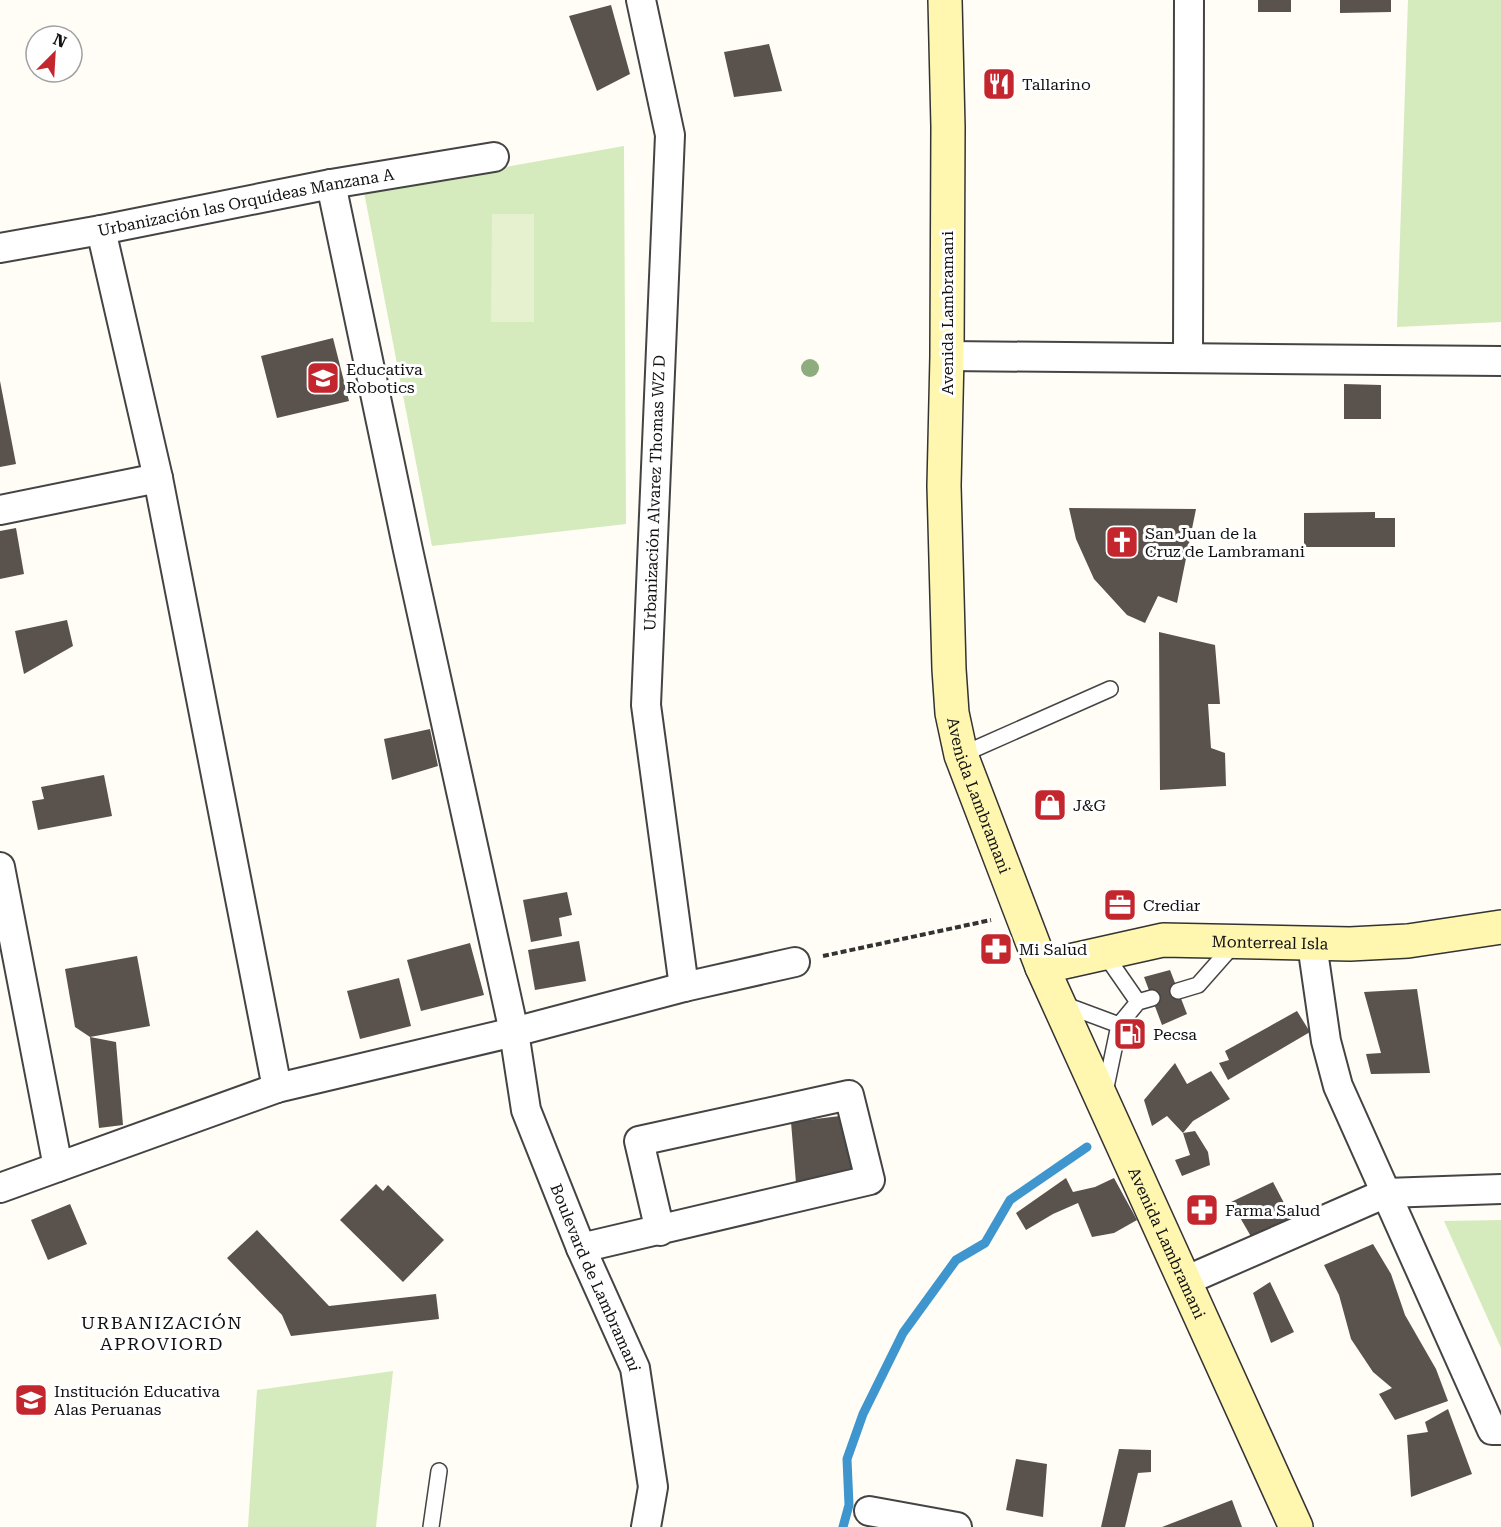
<svg xmlns="http://www.w3.org/2000/svg" width="1501" height="1527" font-family="'Roboto Serif',serif">
<style>
.green{fill:#d5ebbd}
.pitch{fill:#e6f2cf}
.lines{fill:none;stroke-linecap:round;stroke-linejoin:round}
.stream{stroke:#3f96cf;stroke-width:9}
.building{fill:#5a524d}
.lane-casing{stroke:#444;stroke-width:18}
.street-casing{stroke:#444;stroke-width:32}
.secondary-casing{stroke:#333;stroke-width:36}
.path{stroke:#333;stroke-width:4;stroke-dasharray:6 3;stroke-linecap:butt}
.lane{stroke:#fff;stroke-width:15}
.street{stroke:#fff;stroke-width:28}
.secondary{stroke:#fff6b0;stroke-width:33}
.tree{fill:#8dad7f}
.labels{text-anchor:middle;stroke-width:6;stroke-linejoin:round;paint-order:stroke}
.poi-label{font-size:16px;fill:#111;stroke:#fff;text-anchor:start}
.street-label{font-size:16px;fill:#111;stroke:#fff}
.neighbourhood-label{font-size:18px;letter-spacing:1.5px;fill:#111;stroke:#fff}
</style>
<rect width="100%" height="100%" fill="#fffdf5"/>
<!-- green -->
<path class="green" d="M1408,0h93v322l-104,5z
M624,146l2,378 -194,22 -68,-354z
M1501,1220v128l-57,-127z
M393,1371l-17,156h-128l9,-137z"/>
<!-- pitch -->
<path class="pitch" d="M492,214h42v108h-43z"/>
<g class="lines">
<!-- stream -->
<path class="stream" d="M843,1527l6,-22 -2,-46 16,-45 40,-81 53,-73 29,-17 25,-43 77,-53"/>
</g>
<!-- building -->
<path class="building" d="M1258,0h33v12h-33z
M1340,0h51v12l-51,1z
M611,5l19,69 -33,17 -28,-75z
M769,44l13,47 -48,6 -10,-45z
M333,338l16,63 -72,17 -16,-62z
M0,381l16,83 -16,3z
M1344,384l37,1v34h-37z
M1069,508l127,1 -19,94 -19,-7 -13,27 -18,-8 -33,-36 -18,-40z
M1375,512v6h20v29h-91v-34z
M16,528l8,46 -24,5v-48z
M67,620l6,26 -49,28 -9,-43z
M1159,632l56,13 5,59h-12l3,44 14,5 1,33 -66,4z
M430,729l8,37 -46,14 -8,-41z
M104,775l8,41 -74,14 -6,-29 12,-2 -3,-12z
M567,892l5,23 -13,3 3,18 -31,6 -8,-42z
M579,941l7,40 -51,9 -7,-40z
M470,943l14,52 -63,16 -14,-51z
M137,956l13,70 -60,11 -15,-10 -10,-58z
M1170,970l17,44 -25,11 -18,-48z
M399,978l12,48 -51,13 -13,-48z
M1417,989l13,84 -59,1 -5,-20 15,-1 -17,-61z
M1297,1011l13,21 -82,48 -9,-17 10,-3 -4,-9z
M90,1037l26,5 7,83 -24,3z
M1175,1063l12,21 24,-13 19,28 -37,22 -10,12 -16,-17 -15,10 -8,-26z
M840,1116l13,55 -57,12 -5,-61z
M1195,1131l13,21 2,13 -28,11 -7,-16 15,-5 -7,-22z
M1066,1178l7,14 22,-5 19,-9 23,42 -23,13 -22,4 -14,-34 -25,11 -27,16 -10,-17z
M1273,1182l21,40 -41,18 -22,-38z
M376,1184l7,7 5,-6 56,55 -41,42 -63,-62z
M70,1204l17,40 -39,16 -17,-40z
M257,1230l72,76 107,-12 3,25 -148,17 -9,-21 -55,-57z
M1373,1244l18,30 14,41 31,54 12,32 -53,19 -16,-26 13,-6 -19,-16 -22,-33 -12,-44 -15,-30z
M1270,1282l24,50 -23,11 -18,-50z
M1448,1409l24,65 -61,23 -4,-62 21,-3 -3,-10z
M1119,1449l32,1v22l-13,1 -13,54h-24z
M1016,1459l31,5 -4,53 -37,-7z
M1232,1500l10,27h-80z"/>
<g class="lines">
<!-- lane casing -->
<g class="lane-casing">
<path id="lane" d="M961,755l149,-66
M1104,953l34,49
M1178,991l20,-6 38,-43
M1060,1003l59,22
M1105,1092l14,-67 19,-23 14,-4
M431,1527l8,-56"/>
</g>
<!-- street casing -->
<g class="street-casing">
<g id="street">
<path d="M641,0l29,135 -24,570 38,282"/>
<path id="s1" d="M331,184l77,366 106,482 12,78 55,138 54,120 18,119 -7,40"/>
<path d="M101,230l57,248 119,610"/>
<path id="s2" d="M0,248l101,-18 230,-46 163,-27"/>
<path d="M947,356l554,5"/>
<path d="M1188,357l1,-357"/>
<path d="M0,510l158,-32"/>
<path d="M0,867l58,300"/>
<path d="M1312,944l14,97 12,45 154,344h9"/>
<path d="M0,1188l277,-100 237,-56 170,-45 111,-25"/>
<path d="M581,1248l289,-68 -21,-85 -210,46 21,90"/>
<path d="M1185,1281l201,-88 115,-4"/>
<path d="M869,1511l88,16"/>
</g>
</g>
<!-- secondary casing -->
<g class="secondary-casing">
<g id="secondary">
<path id="s3" d="M945,0l3,127 -1,229 -3,130 5,183 3,44 9,42 81,212 254,560"/>
<path id="s4" d="M1042,967l121,-27 187,4 58,-3 93,-14"/>
</g>
</g>
<!-- path -->
<path class="path" d="M823,956l168,-36"/>
<!-- lane -->
<use href="#lane" class="lane"/>
<!-- street -->
<use href="#street" class="street"/>
<!-- secondary -->
<use href="#secondary" class="secondary"/>
</g>
<!-- trees -->
<circle class="tree" cx="810" cy="368" r="9"/>
<!-- icons -->
<defs>
<g id="restaurant-square" transform="scale(1.725)"><rect x="-9" y="-9" width="18" height="18" rx="4" fill="#c4262e" stroke="#fff"/><path d="M-5-6h1v4h1v-4h1v4h1v-4h1v5L-1.5 .5V6h-2V.5L-5-1ZM5-6V6H3V1.5H1.5Q1.5-4 5-6Z" fill="#fff"/></g>
<g id="school-square" transform="scale(1.725)"><rect x="-9" y="-9" width="18" height="18" rx="4" fill="#c4262e" stroke="#fff"/><path d="M0-5L7-2L0 1L-7-2ZM-4 1L0 2.5L4 1V4Q0 6-4 4Z" fill="#fff"/></g>
<g id="church-square" transform="scale(1.725)"><rect x="-9" y="-9" width="18" height="18" rx="4" fill="#c4262e" stroke="#fff"/><path d="M-1.2-6h2.4v3.5h3.3v2.4h-3.3V6h-2.4V-.1h-3.3v-2.4h3.3Z" fill="#fff"/></g>
<g id="shop-square" transform="scale(1.725)"><rect x="-9" y="-9" width="18" height="18" rx="4" fill="#c4262e" stroke="#fff"/><path d="M-5-2.5h2.3a2.7 3.5 0 0 1 5.4 0H5L5.5 6h-11ZM-1.5-2.5h3a1.5 2.3 0 0 0-3 0Z" fill="#fff"/></g>
<g id="office-square" transform="scale(1.725)"><rect x="-9" y="-9" width="18" height="18" rx="4" fill="#c4262e" stroke="#fff"/><path d="M-6-3h4V-5.5h4V-3h4V5H-6ZM-1-4.5V-3h2v-1.5ZM-6 0V1H6V0Z" fill="#fff"/></g>
<g id="pharmacy-square" transform="scale(1.725)"><rect x="-9" y="-9" width="18" height="18" rx="4" fill="#c4262e" stroke="#fff"/><path d="M-2-6h4v4h4v4h-4v4h-4v-4h-4v-4h4Z" fill="#fff"/></g>
<g id="fuel-square" transform="scale(1.725)"><rect x="-9" y="-9" width="18" height="18" rx="4" fill="#c4262e" stroke="#fff"/><path d="M-5.5-6h7V0h2V4h1.3V-2.5L3-4.5l.8-.8L6-3V5H2.5V1h-1V6h-7ZM-4.2-4.7v3.2H.2V-4.7Z" fill="#fff"/></g>
</defs>
<g fill-rule="evenodd">
<use href="#restaurant-square" x="999" y="84"/>
<use href="#school-square" x="323" y="378"/>
<use href="#church-square" x="1122" y="542"/>
<use href="#shop-square" x="1050" y="805"/>
<use href="#office-square" x="1120" y="905"/>
<use href="#pharmacy-square" x="996" y="949"/>
<use href="#fuel-square" x="1130" y="1034"/>
<use href="#pharmacy-square" x="1202" y="1210"/>
<use href="#school-square" x="31" y="1400"/>
</g>
<g class="labels">
<!-- poi labels -->
<g class="poi-label">
<text x="1022" y="90">Tallarino</text>
<text x="346" y="375">Educativa<tspan x="346" dy="18">Robotics</tspan></text>
<text x="1145" y="539">San Juan de la<tspan x="1145" dy="18">Cruz de Lambramani</tspan></text>
<text x="1073" y="811">J&amp;G</text>
<text x="1143" y="911">Crediar</text>
<text x="1019" y="955">Mi Salud</text>
<text x="1153" y="1040">Pecsa</text>
<text x="1225" y="1216">Farma Salud</text>
<text x="54" y="1397">Institución Educativa<tspan x="54" dy="18">Alas Peruanas</tspan></text>
</g>
<!-- street labels -->
<g class="street-label">
<text dy="6" stroke="none"><textPath href="#s2" startOffset="250">Urbanización las Orquídeas Manzana A</textPath></text>
<text transform="translate(947 313) rotate(-90)" y="6">Avenida Lambramani</text>
<text transform="translate(654 493) rotate(-88)" y="6">Urbanización Alvarez Thomas WZ D</text>
<text dy="6" stroke="none"><textPath href="#s3" startOffset="800">Avenida Lambramani</textPath></text>
<text dy="6" stroke="none"><textPath href="#s4" startOffset="231">Monterreal Isla</textPath></text>
<text dy="6" stroke="none"><textPath href="#s3" startOffset="1286">Avenida Lambramani</textPath></text>
<text dy="6" stroke="none"><textPath href="#s1" startOffset="1128">Boulevard de Lambramani</textPath></text>
</g>
<!-- neighbourhood labels -->
<g class="neighbourhood-label">
<text x="162" y="1329">URBANIZACIÓN<tspan x="162" dy="21">APROVIORD</tspan></text>
</g>
</g>
<!-- north arrow -->
<g transform="translate(54 54) rotate(24)"><circle r="28" fill="#ffffff" stroke="#a0a0a0" stroke-width="1.5"/>
<path d="M0-4.5L10 22L0 15L-10 22Z" fill="#c4262e"/>
<text y="-9" font-size="16" font-weight="bold" text-anchor="middle" fill="#111111">N</text>
</g>
</svg>
